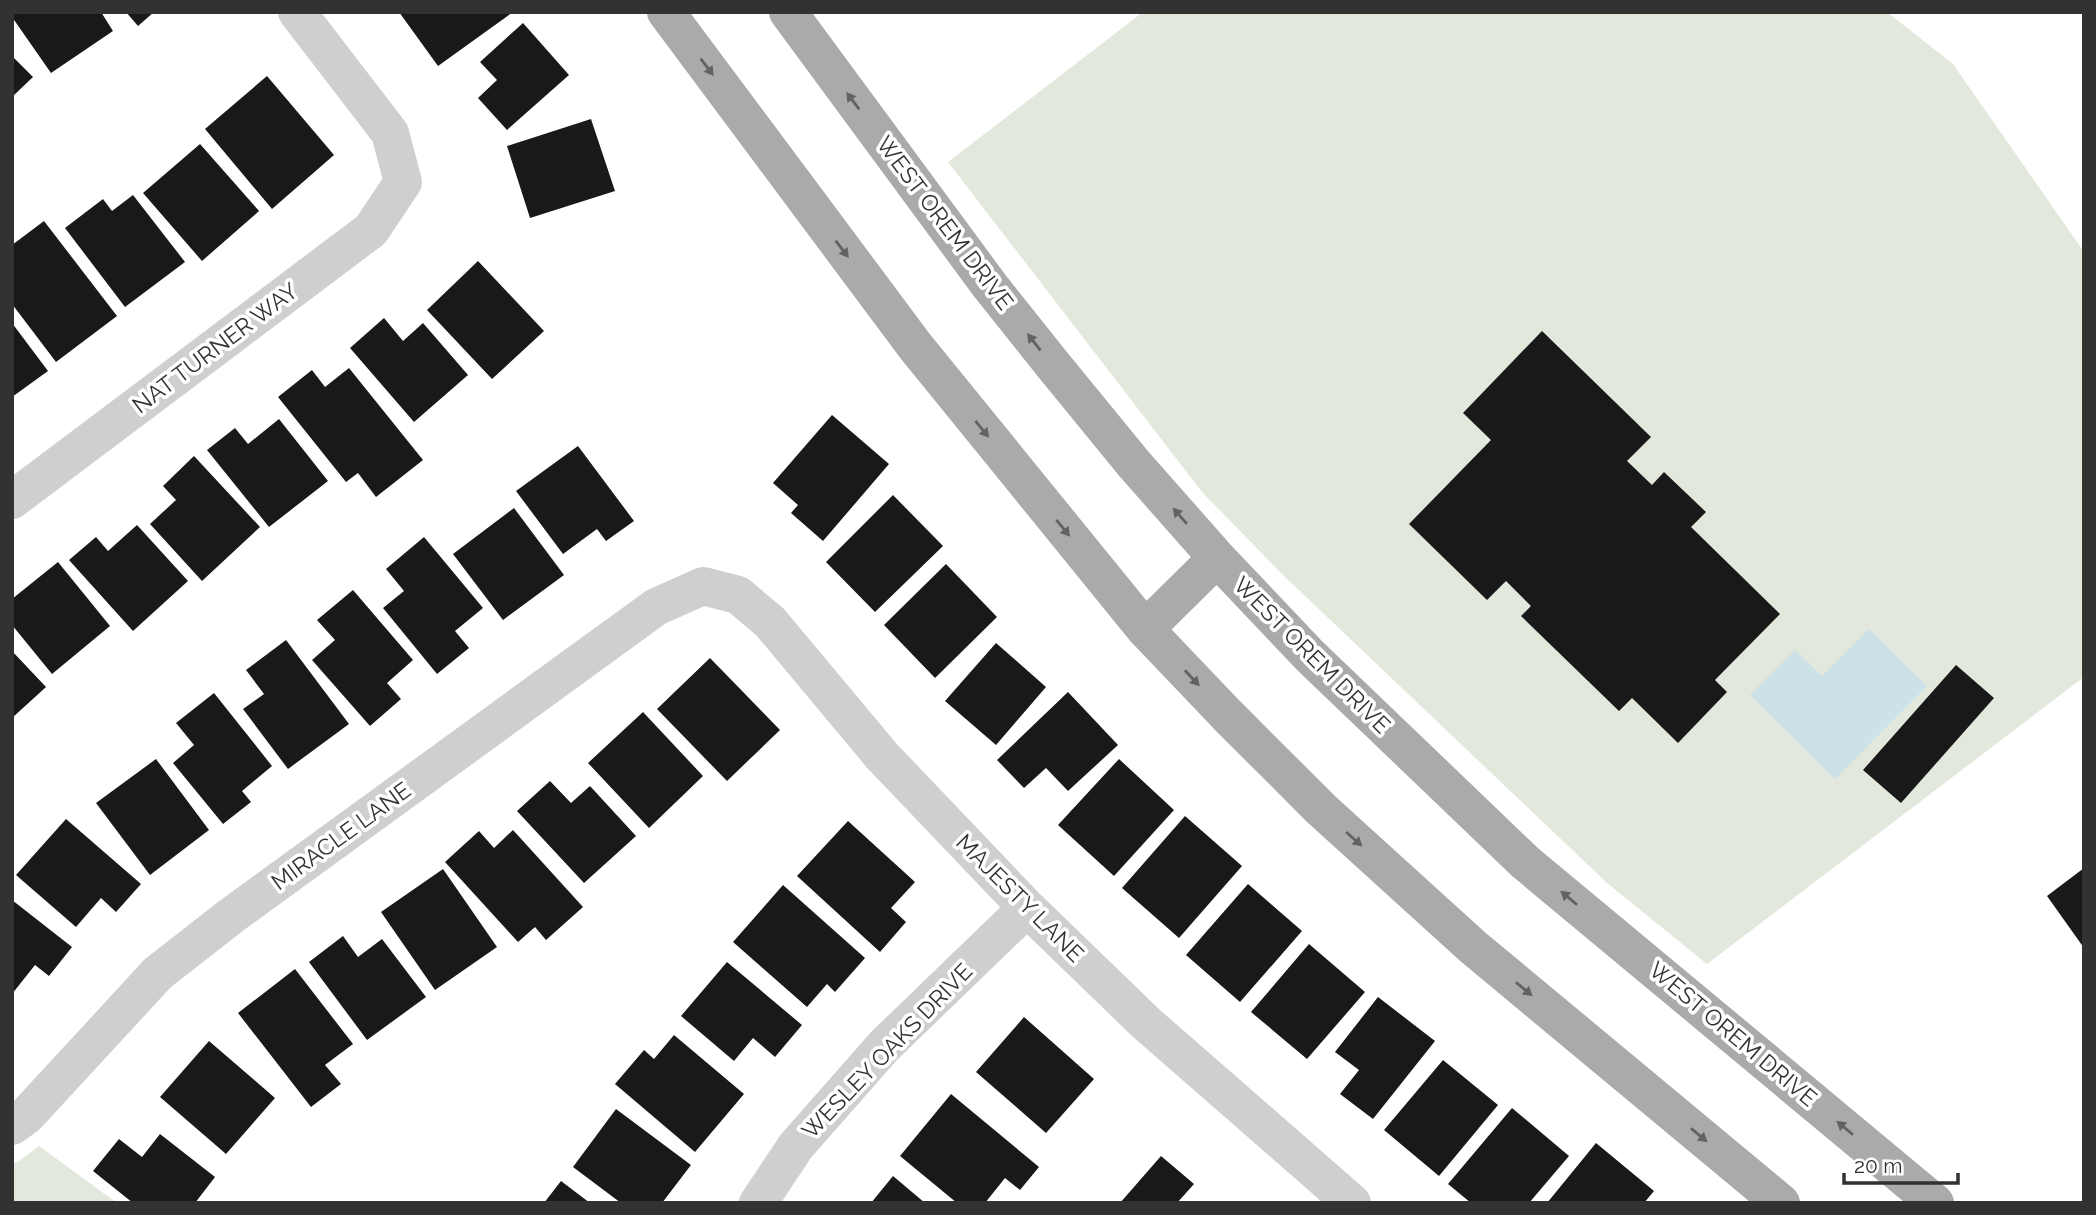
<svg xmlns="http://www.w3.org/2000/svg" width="2096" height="1215" font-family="Raleway,sans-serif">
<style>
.green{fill:#e3e8dc}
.water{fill:#cde1e8}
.building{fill:#191919}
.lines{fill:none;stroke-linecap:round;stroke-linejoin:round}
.minor{stroke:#cfcfcf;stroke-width:38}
.major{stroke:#aaa;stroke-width:38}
.oneway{fill:#626262}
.labels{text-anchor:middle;stroke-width:7;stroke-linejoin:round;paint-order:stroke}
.street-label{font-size:23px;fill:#323232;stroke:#fff}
</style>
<rect width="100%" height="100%" fill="#fff"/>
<!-- green -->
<path class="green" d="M1143,12h744l66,52 131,188v425l-377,287 -100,-81 -324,-308 -81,-83 -254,-330z
M39,1146l78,57h-105v-40l6,-1z"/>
<!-- water -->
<path class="water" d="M1869,629l58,57 -92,93 -85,-84 45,-45 27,26z"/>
<!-- building -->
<path class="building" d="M12,12h89l12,19 -62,42 -39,-56z
M126,12h28l-16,14z
M399,12h114l-75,54z
M523,23l46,52 -62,55 -29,-32 19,-18 -17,-18z
M12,56l21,21 -21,20z
M267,76l67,79 -62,54 -67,-80z
M591,119l24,72 -85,27 -23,-72z
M200,144l59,67 -57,50 -59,-68z
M133,195l52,67 -60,45 -60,-79 38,-29 9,12z
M44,221l73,95 -61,46 -44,-58v-59z
M478,261l66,70 -52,48 -65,-69z
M384,318l19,23 20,-18 45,52 -54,47 -64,-74z
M12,323l36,48 -36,26z
M1542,331l109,106 -24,24 25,24 12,-13 42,40 -15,15 89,87 -65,66 12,12 -49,51 -46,-45 -13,13 -98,-95 10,-10 -25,-25 -19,19 -78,-76 82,-84 -28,-27z
M349,368l74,92 -47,37 -18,-24 -12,9 -68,-85 34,-27 13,17z
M832,415l57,49 -66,77 -32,-28 7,-8 -25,-22z
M279,419l49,62 -59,46 -62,-77 28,-22 13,16z
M578,446l56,75 -28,20 -9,-12 -34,25 -47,-63z
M194,456l66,71 -58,54 -52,-57 26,-24 -13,-14z
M893,495l50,51 -68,66 -49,-50z
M514,508l50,67 -61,45 -50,-66z
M137,525l51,56 -55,50 -64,-71 27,-23 12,14z
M424,537l59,71 -28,23 14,17 -32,26 -54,-66 21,-17 -18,-22z
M58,562l52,64 -58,48 -40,-49v-26z
M946,564l51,53 -62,61 -51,-53z
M353,590l60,70 -26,23 14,16 -31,27 -58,-66 23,-20 -18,-20z
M286,640l63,84 -61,45 -45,-60 21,-15 -18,-24z
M996,643l50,44 -50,58 -51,-44z
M12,651l34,36 -34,31z
M710,658l70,72 -53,51 -70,-72z
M1956,665l38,33 -93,105 -38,-33z
M1068,692l50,53 -50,46 -22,-23 -22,20 -27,-28z
M214,693l58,73 -30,25 9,11 -28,22 -50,-61 21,-18 -18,-22z
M643,712l60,64 -54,52 -61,-65z
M156,759l53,71 -59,45 -54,-72z
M1119,759l55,51 -60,66 -56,-51z
M550,781l21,22 19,-17 46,50 -52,47 -67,-72z
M1185,816l57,50 -63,72 -57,-50z
M66,819l75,65 -25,28 -15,-14 -25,29 -60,-52z
M848,821l67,61 -24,26 15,14 -26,30 -83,-76z
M513,830l70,77 -37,33 -11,-13 -17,15 -73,-80 34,-31 15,17z
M2084,868v80l-37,-52z
M443,869l54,78 -62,43 -54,-78z
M1248,884l54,47 -62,71 -54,-47z
M783,885l82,73 -30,34 -8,-8 -20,23 -74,-65z
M12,900l60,47 -23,29 -14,-11 -23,29z
M343,936l15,21 24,-18 44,58 -59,43 -58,-78z
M1309,944l56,48 -58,67 -56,-47z
M727,962l75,63 -27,32 -22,-19 -19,23 -53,-45z
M295,969l58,75 -28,21 16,19 -30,23 -73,-94z
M1378,997l57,44 -62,78 -33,-25 19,-24 -24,-18z
M1024,1017l70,62 -48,54 -70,-61z
M674,1035l70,59 -49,58 -80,-68 29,-34 10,9z
M209,1041l66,57 -49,56 -66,-57z
M1443,1060l55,45 -59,71 -55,-46z
M951,1094l88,73 -19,23 -15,-12 -20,25h-28l-57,-47z
M1512,1108l57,48 -40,47h-58l-23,-19z
M616,1109l75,56 -29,38h-41l-48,-36z
M160,1134l55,43 -20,26h-62l-40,-32 26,-32 23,18z
M1596,1143l58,48 -10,12h-97z
M1161,1156l33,28 -17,19h-57z
M893,1176l32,27h-54z
M561,1181l29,22h-46z"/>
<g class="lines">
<!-- minor -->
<path class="minor" d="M12,500l359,-270 32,-48 -13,-49 -93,-121
M12,1126l14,-10 132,-143 73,-57 425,-309 47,-21 35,9 32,27 112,134 145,152 119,115 206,180
M758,1203l38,-57 88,-100 143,-138"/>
<!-- major -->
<path class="major" d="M666,12l249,334 230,283 82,86 94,94 152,138 308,256
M788,12l202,274 63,79 81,99 83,94 93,98 215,206 410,341
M1145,629l72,-71"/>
</g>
<!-- one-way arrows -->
<defs><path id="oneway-solid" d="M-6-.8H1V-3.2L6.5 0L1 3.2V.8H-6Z" transform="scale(1.75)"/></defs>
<g class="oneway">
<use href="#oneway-solid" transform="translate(707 67) rotate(53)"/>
<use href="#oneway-solid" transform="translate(853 101) rotate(-127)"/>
<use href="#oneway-solid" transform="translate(842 249) rotate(53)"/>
<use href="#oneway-solid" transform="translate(1034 342) rotate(-128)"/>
<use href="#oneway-solid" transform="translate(982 429) rotate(51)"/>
<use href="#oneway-solid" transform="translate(1180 516) rotate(-131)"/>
<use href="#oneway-solid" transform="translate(1063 528) rotate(51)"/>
<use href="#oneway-solid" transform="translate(1192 678) rotate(47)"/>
<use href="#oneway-solid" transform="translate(1354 839) rotate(42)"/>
<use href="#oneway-solid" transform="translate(1569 898) rotate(-140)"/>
<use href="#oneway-solid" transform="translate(1524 989) rotate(40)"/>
<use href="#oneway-solid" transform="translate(1845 1128) rotate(-140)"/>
<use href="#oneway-solid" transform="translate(1699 1135) rotate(40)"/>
</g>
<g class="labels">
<!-- street labels -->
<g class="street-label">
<text transform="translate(945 223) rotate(53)" y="8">WEST OREM DRIVE</text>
<text transform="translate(215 348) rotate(-37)" y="8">NAT TURNER WAY</text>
<text transform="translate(1312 655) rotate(45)" y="8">WEST OREM DRIVE</text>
<text transform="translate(341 836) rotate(-36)" y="8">MIRACLE LANE</text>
<text transform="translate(1020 898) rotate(45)" y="8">MAJESTY LANE</text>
<text transform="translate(1733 1034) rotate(40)" y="8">WEST OREM DRIVE</text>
<text transform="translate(887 1051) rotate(-46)" y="8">WESLEY OAKS DRIVE</text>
</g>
</g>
<!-- border -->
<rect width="2096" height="1215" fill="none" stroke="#323232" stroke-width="28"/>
<!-- scale -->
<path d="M1844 1173v10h114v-10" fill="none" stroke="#323232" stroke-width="3.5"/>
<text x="1854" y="1173" font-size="21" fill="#323232" stroke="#ffffff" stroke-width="5" paint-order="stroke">20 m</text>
</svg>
